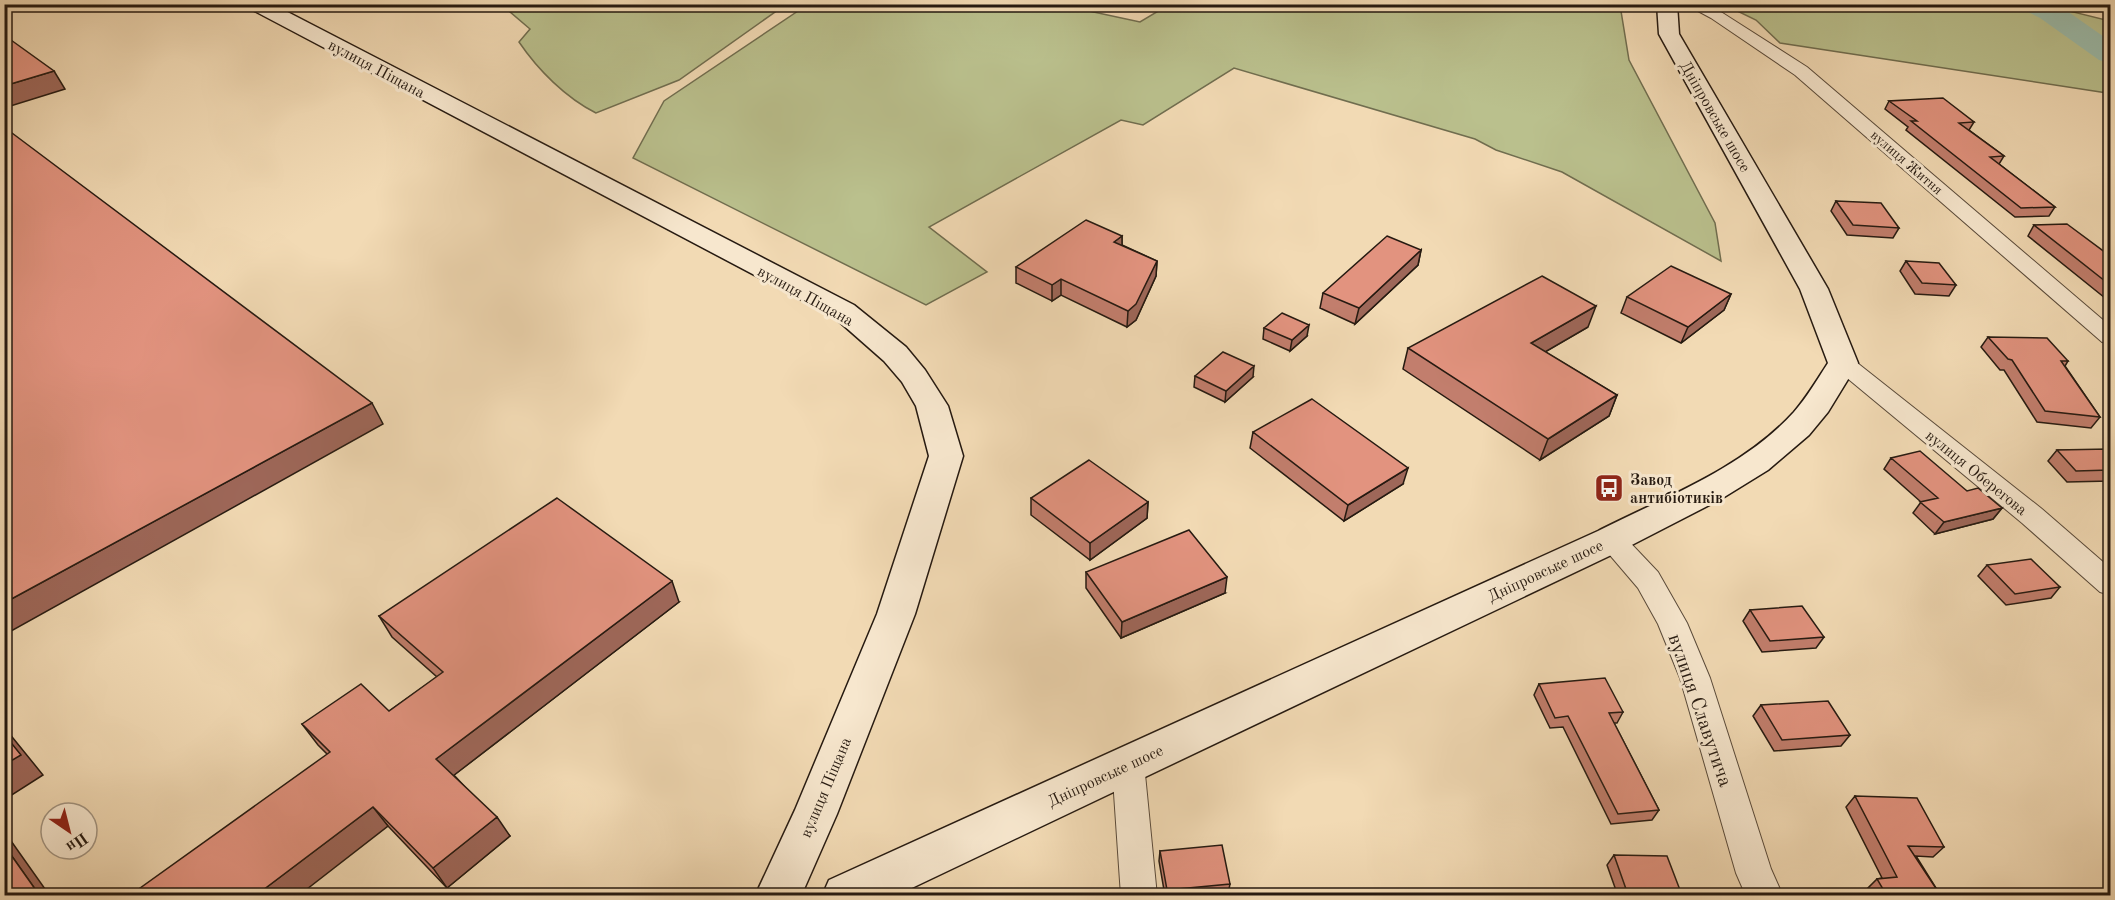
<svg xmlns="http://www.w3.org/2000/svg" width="2115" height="900" font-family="'Old Standard TT',serif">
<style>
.green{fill:#bac08d;stroke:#706d4f;stroke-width:1.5}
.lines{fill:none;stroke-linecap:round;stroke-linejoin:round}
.river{fill:#9cbba9;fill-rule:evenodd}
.street-casing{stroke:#594a3a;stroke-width:2}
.secondary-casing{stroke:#261a11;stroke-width:3}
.street{fill:#f7e7ce;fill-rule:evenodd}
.secondary{fill:#f7e7ce;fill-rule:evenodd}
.wall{fill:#c27e6d;stroke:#261a11;stroke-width:1.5}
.shaded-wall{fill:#9e6759;stroke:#261a11;stroke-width:1.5}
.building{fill:#e2937f;stroke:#261a11;stroke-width:1.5}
.labels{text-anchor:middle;stroke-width:6;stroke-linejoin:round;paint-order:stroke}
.far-street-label{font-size:14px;fill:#261a11;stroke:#f7e7ce}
.street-label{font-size:16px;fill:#261a11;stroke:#f7e7ce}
.poi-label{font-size:16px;font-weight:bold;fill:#261a11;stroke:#f7e7ce;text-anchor:start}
.near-street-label{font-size:20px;fill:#261a11;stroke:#f7e7ce}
</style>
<rect width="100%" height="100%" fill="#f2dab4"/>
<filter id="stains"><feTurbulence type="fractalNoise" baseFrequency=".00333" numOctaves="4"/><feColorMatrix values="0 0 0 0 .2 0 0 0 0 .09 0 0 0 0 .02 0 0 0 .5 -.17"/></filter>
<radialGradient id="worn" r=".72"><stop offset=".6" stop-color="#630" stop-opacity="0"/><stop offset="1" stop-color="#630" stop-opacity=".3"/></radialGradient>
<!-- green -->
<path class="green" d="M502,5h283l-106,75 -83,33c-30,-15 -58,-43 -77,-71l11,-13z
M1061,5l79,17 30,-18 450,1 9,55 86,163 6,38 -159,-89 -66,-22 -21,-11 -241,-71 -91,57 -22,-5 -192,107 58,45 -61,33 -293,-147 31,-57 143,-96z
M1725,5h328v2l57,14v74l-3,-2 -327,-50 -24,-23z"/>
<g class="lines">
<!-- river -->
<path class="river" d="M2021,4h36l53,37v22l-11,-3 -59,-42 -16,-8z"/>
<!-- street casing -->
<g class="street-casing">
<path id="street" d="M1685,4h21l15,8 86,55 303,259v18l-8,-2 -307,-267 -84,-57z
M1843,356l8,2 191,151 68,59v27l-10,-3 -78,-69 -187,-155 -4,-5 4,-5z
M1611,530l10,3 37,39 29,51 23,55 61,191 12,27h-37l-10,-23 -56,-195 -22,-54 -20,-36 -41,-48 4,-7z
M1128,750l12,4 4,10 13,132h-36l-9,-132 4,-10z"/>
</g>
<!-- secondary casing -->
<g class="secondary-casing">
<path id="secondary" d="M247,4h25l582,301 52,42 19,23 23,36 15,50 -48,158 -78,200 -36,82h-46l40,-86 82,-196 52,-158 -13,-50 -14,-24 -18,-21 -50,-44 -585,-309z
M1657,4h20l2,30 149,255 30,74 -30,49 -19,23 -41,35 -47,29 -97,50 -729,347h-73l7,-16 769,-349c67,-34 144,-62 196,-119 13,-15 23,-32 34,-49l-28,-74 -141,-255z"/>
</g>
<!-- street -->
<use href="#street" class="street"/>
<!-- secondary -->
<use href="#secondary" class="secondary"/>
</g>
<!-- wall -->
<path class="wall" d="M352,4h33l-20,7z
M1889,101l85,21 -5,8 35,26 -5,8 56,43 -6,9 -34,1 -109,-87 2,-3 -23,-18z
M1836,201l63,27 -6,10 -46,-3 -16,-24z
M2034,225l76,31v46l-82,-66z
M1122,236v9l35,16 -1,15 -20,44 -9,7 -66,-32 -9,6 -36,-18v-16z
M1421,250l-3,15 -63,59 -35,-16 3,-15z
M1906,261l50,24 -7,11 -34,-2 -15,-23z
M1731,294l-7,16 -43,33 -60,-30 6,-16z
M1588,327l-43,25 72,43 -8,21 -69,44 -137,-91 5,-21z
M1264,328l43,8 -17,15 -27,-12z
M1988,337l80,24 -3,5 35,51 -9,11 -54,-6 -33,-52h-4l-19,-23z
M1195,376l58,1 -28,25 -31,-15z
M1253,432l150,52 -59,37 -94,-73z
M2057,450l53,1v30l-43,1 -19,-21z
M1891,458l76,33 35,17 -9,11 -58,15 -22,-21 8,-11 -37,-33z
M1031,498l117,4 -1,16 -57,42 -59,-45z
M1987,565l73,22 -9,11 -45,7 -28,-29z
M1086,572l139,21 -104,45 -35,-50z
M679,602l-225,173 56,61 -63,52 -59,-62 -61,-72 -9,-9 -16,-21 87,-13 48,-34 -45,-40 -13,-21z
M1750,610l74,27 -8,11 -54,4 -19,-31z
M1539,684l84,28 -6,11h-3l45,87 -7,10 -41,4 -48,-97 -13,1 -16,-33z
M1761,705l89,30 -9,11 -67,5 -21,-35z
M1855,796l89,51 -11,10 -17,-1 25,40h-70l-4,-7 10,-10 5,-1 -36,-71z
M1160,851l70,33 -2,10 -18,2h-45l-6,-35z
M1614,855l66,35 -4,6h-58l-11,-31z"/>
<!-- shaded-wall -->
<path class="shaded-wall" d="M362,4h23l-20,7z
M54,71l11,18 -61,19v-22z
M1122,236v16l-8,-10z
M1421,250l-3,15 -63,59 4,-16z
M1157,261l-1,15 -20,44 -9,7 1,-16z
M1061,279v16l-9,6v-16z
M1731,294l-7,16 -43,33 7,-16z
M1596,306l-8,21 -64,37 7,-21z
M1309,325l-2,11 -17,15 2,-11z
M1254,366l-1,11 -28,25 1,-11z
M1617,395l-8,21 -69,44 8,-21z
M372,403l11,21 -379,211v-32z
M1408,468l-5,16 -59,37 4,-16z
M1148,502l-1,16 -57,42v-17z
M2002,508l-9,11 -58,15 9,-12z
M1227,577l-2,16 -104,45 1,-16z
M672,581l7,21 -230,177 -13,-20z
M4,727l39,48 -39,25z
M373,807l15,19 -90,70h-43z
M497,817l13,19 -63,52 -14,-20z
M4,831l46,65h-10l-36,-51z"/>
<!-- building -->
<path class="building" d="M4,35l50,36 -50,15z
M1943,98l31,24 -15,1 45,33 -14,1 65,50 -34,1 -110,-87h6l-28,-20z
M4,127l368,276 -368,200z
M1836,201l45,2 18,25 -46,-3z
M1086,220l36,16 -8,6 43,19 -21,43 -8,7 -67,-32 -9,6 -36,-18z
M2067,224l43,32v29l-76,-60z
M1387,236l34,14 -62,58 -36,-15z
M1906,261l33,2 17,22 -34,-2z
M1671,266l60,28 -43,33 -61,-30z
M1542,276l54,30 -65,37 86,52 -69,44 -140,-91z
M1282,313l27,12 -17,15 -28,-12z
M1988,337l59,1 21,23h-7l39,56 -55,-6 -33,-51 -4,-1z
M1223,352l31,14 -28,25 -31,-15z
M1312,399l96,69 -60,37 -95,-73z
M2109,449l1,2v19l-34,1 -19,-21z
M1920,451l47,40 11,-3 24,20 -58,14 -24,-20 18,-4 -47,-40z
M1089,460l59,42 -58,41 -59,-45z
M557,498l115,83 -236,178 61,58 -64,51 -60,-61 -118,89h-126l201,-144 -28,-28 59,-40 28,27 54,-39 -64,-56z
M1189,530l38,47 -105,45 -36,-50z
M2031,559l29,28 -45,7 -28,-29z
M1802,606l22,31 -54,4 -20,-31z
M1605,678l18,34 -14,1 50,97 -41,4 -50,-98 -13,2 -16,-34z
M1828,701l22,34 -68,5 -21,-35z
M4,734l17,21 -17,10z
M1855,796l62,2 27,49 -36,-1 33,50h-54l-10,-17 20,-2z
M4,845l36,51h-36z
M1222,845l8,39 -63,6 -7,-39z
M1614,855l53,1 13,34 -54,-1z"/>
<!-- icons -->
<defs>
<g id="bus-square" transform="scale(1.5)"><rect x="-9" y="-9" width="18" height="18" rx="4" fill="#8f2418" stroke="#f7e7ce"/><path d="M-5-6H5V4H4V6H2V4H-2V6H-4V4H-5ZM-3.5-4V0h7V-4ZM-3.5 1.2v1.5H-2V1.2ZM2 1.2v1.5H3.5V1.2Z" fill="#fff"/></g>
</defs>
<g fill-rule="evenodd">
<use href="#bus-square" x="1609" y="488"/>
</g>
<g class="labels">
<!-- far-street labels -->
<g class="far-street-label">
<text transform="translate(1907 162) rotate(41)" y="5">вулиця Житня</text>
</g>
<!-- street labels -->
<g class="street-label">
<text transform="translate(377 68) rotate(28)" y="6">вулиця Піщана</text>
<text transform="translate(1716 116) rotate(60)" y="6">Дніпровське шосе</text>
<text transform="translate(806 295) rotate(29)" y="6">вулиця Піщана</text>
<text transform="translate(1977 472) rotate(39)" y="6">вулиця Оберегова</text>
<text transform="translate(1545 570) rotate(-25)" y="6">Дніпровське шосе</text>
<text transform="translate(1105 775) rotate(-25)" y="6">Дніпровське шосе</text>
<text transform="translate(825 787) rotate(-67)" y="6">вулиця Піщана</text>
</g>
<!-- poi labels -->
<g class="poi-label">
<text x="1630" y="485">Завод<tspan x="1630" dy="18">антибіотиків</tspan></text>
</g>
<!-- near-street labels -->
<g class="near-street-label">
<text transform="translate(1701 710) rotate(71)" y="7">вулиця Славутича</text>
</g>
</g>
<!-- margin -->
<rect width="2115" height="900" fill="none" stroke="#f2dab4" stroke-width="24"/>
<rect x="6" y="6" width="2103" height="888" fill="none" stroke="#261a11" stroke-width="3"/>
<rect x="12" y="12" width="2091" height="876" fill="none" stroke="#261a11" stroke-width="1.5"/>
<!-- north arrow -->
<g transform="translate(69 831) rotate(145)"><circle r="28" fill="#f7e7ce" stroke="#a39582" stroke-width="1.5"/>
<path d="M0-4.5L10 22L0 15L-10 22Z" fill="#8f2418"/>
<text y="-9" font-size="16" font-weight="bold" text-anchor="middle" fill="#261a11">Пн</text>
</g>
<rect width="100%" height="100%" filter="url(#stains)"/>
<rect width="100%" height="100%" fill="url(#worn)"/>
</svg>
